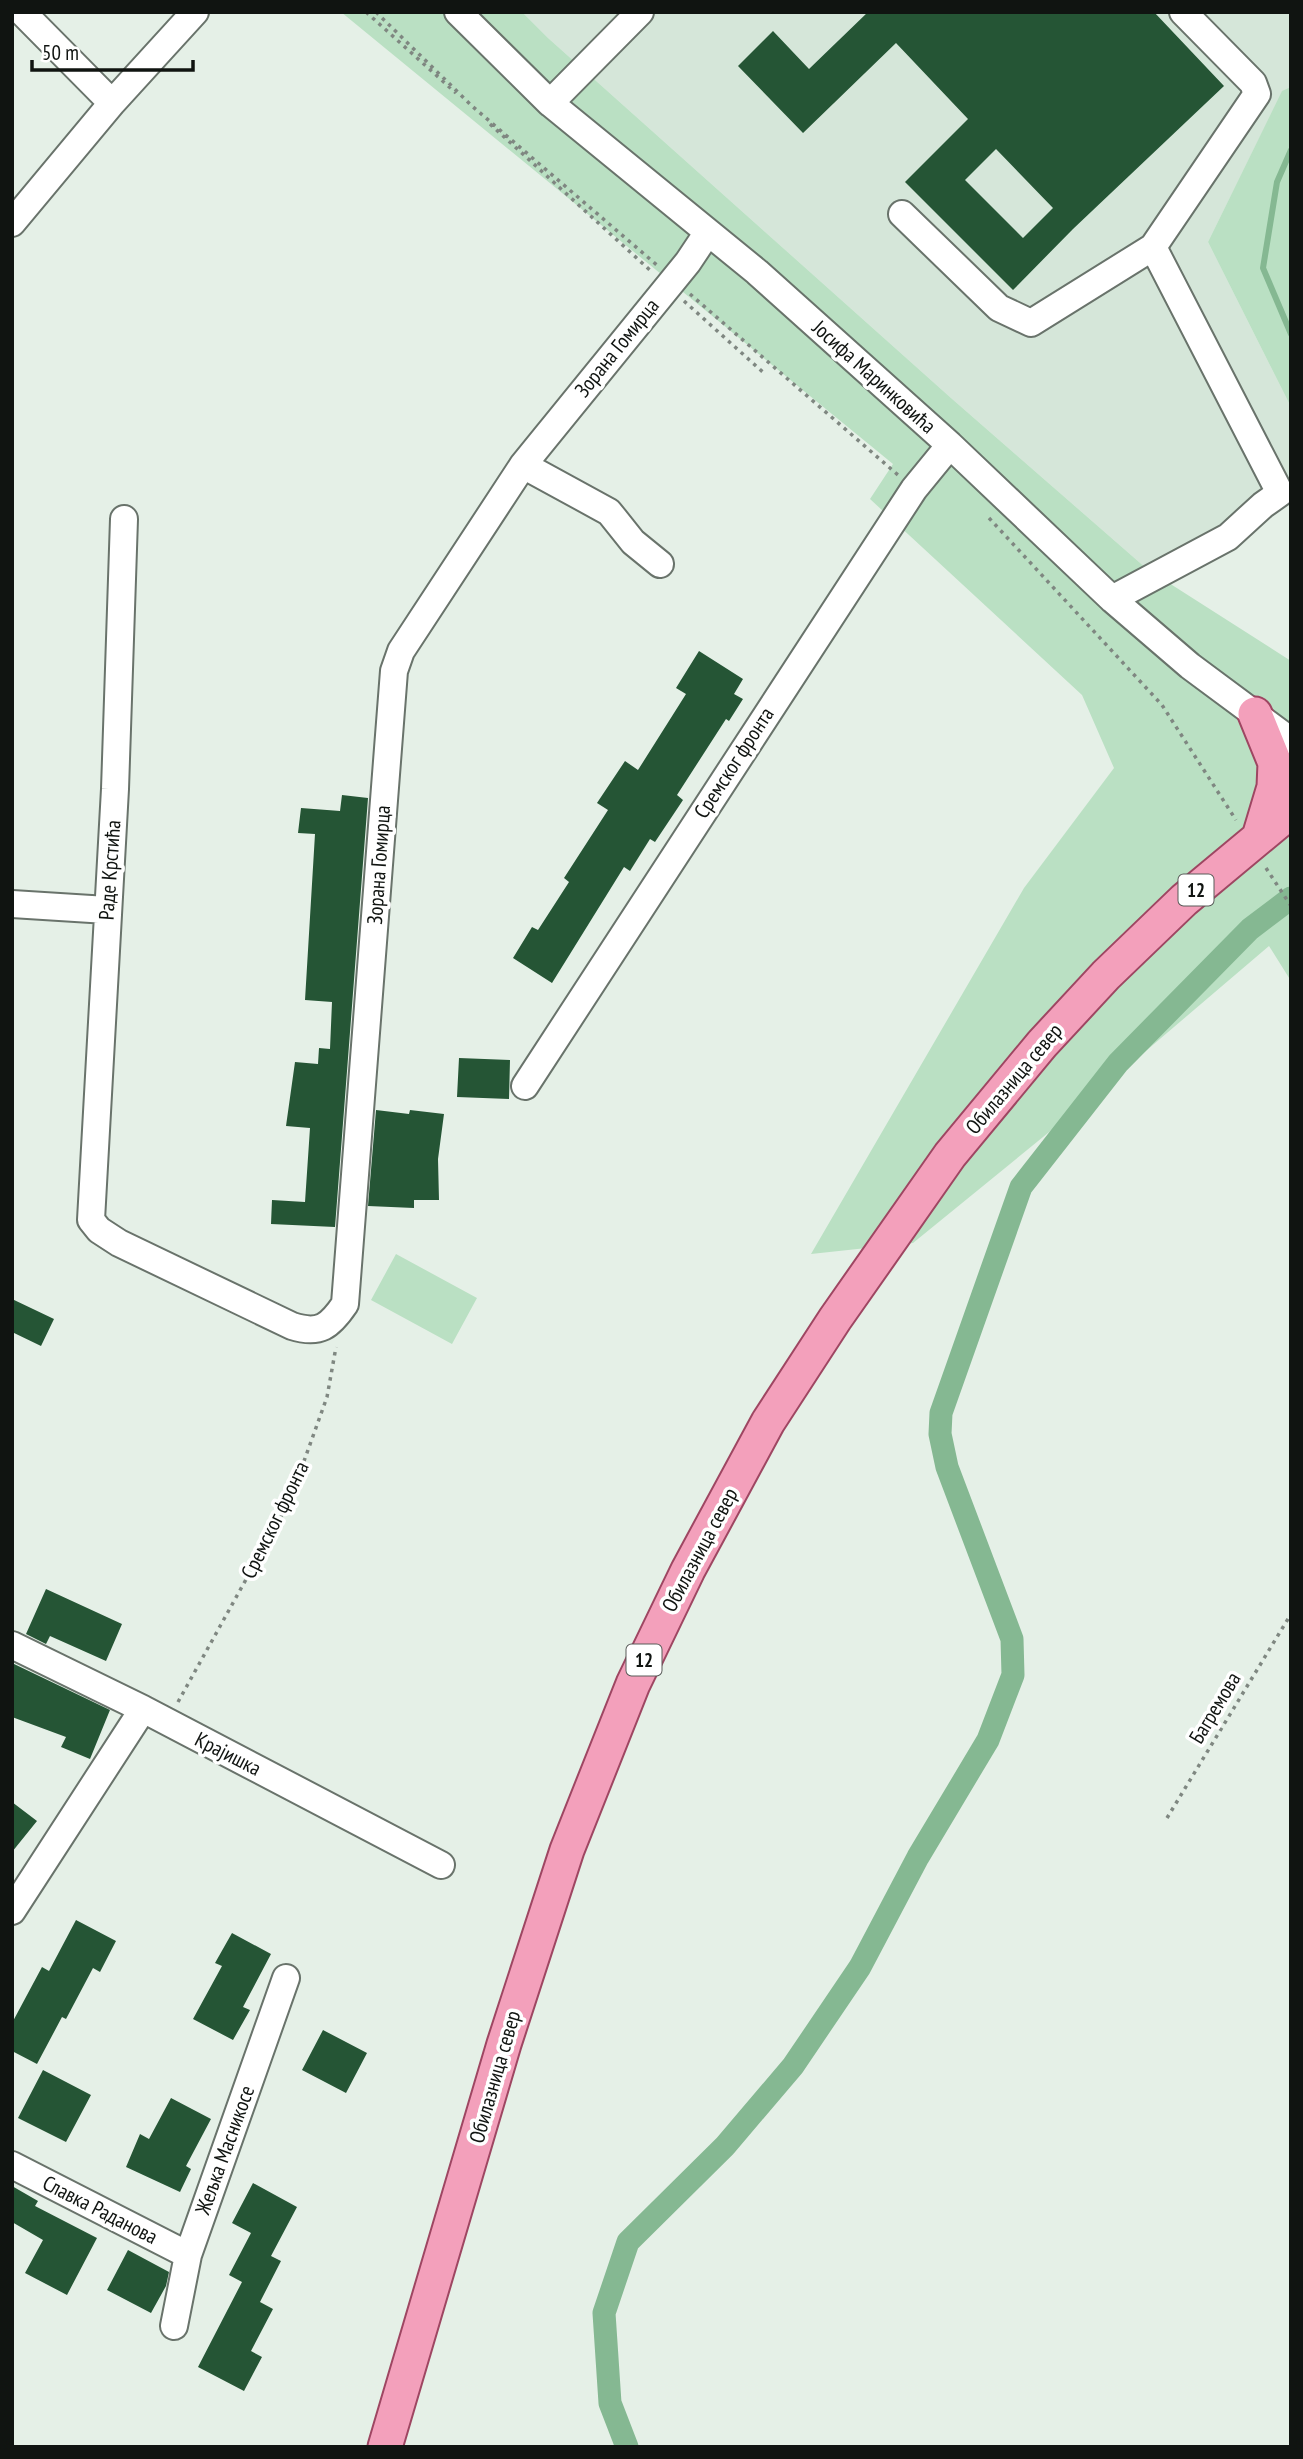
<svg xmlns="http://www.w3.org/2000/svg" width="1303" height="2459" font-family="'PT Sans Narrow',sans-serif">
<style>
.built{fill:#d5e6d9}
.green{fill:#bae0c3}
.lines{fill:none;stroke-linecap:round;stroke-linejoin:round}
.stream{stroke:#85b892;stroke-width:6}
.canal{stroke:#85b892;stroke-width:23}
.building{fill:#255535;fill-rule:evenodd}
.minor-casing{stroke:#69736b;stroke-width:30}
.major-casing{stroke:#9e4662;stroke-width:37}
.path{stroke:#7f8781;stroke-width:3.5;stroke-dasharray:3.5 5;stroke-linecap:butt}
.minor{stroke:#fff;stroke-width:26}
.major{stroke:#f3a0bb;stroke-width:33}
.labels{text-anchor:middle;stroke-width:7;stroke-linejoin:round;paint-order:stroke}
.shield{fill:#fff;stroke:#585a58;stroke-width:2}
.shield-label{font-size:19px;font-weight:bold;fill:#101411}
.street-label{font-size:21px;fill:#101411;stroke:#fff}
</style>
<rect width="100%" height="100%" fill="#e5f0e7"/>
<!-- built -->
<path class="built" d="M522,12h769v75l-9,5 -74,150 83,165v84l-144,78 -196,-171 -403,-360z"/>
<!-- green -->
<path class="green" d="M341,12h181l26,26 403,360 196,171 144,92v320l-22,-35 -183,156 -173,141 -102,11 213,-366 90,-120 -32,-73 -212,-196 23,-35z
M1291,87v320l-83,-165 74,-151z
M396,1254l81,44 -25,46 -81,-44z"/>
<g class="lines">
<!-- stream -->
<path class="stream" d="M1291,150l-14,32 -14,86 28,66"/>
<!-- canal -->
<path class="canal" d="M627,2447l-17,-44 -6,-90 24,-71 97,-96 68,-80 67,-99 58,-110 70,-117 25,-65 -1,-36 -65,-172 -7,-33 1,-21 80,-226 97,-124 132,-134 41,-31"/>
</g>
<!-- building -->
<path class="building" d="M868,12h286l70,74 -151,143 -60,61 -108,-108 63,-63 -72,-76 -93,90 -65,-67 35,-35 36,38zM996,149l57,59 -30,30 -58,-58z
M699,651l44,28 -9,15 9,5 -14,22 -3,-2 -49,76 6,5 -28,42 -5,-3 -20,32 -6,-4 -72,116 -39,-25 19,-31 6,3 31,-48 -5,-4 44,-68 -11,-7 28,-42 13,9 48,-76 -10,-6z
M342,795l26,3 -33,429 -64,-3 1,-24 33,2 5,-74 -24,-2 9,-64 23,2 1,-16 11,1 2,-47 -27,-2 10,-166 -17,-1 3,-25 39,3z
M459,1058l51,2 -1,39 -52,-2z
M376,1110l33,4 1,-4 34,4 -6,45 1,41h-25v8l-46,-2z
M12,1299l42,20 -13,27 -29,-14z
M46,1589l76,35 -16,37 -56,-25 -4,8 -20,-10z
M12,1663l98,47 -20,49 -29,-12 5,-10 -54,-20z
M12,1802l25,19 -25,31z
M76,1920l40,21 -16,31 -7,-4 -27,51 -4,-2 -25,47 -25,-13v-28l30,-56 7,4z
M232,1933l39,21 -28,53 7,3 -17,30 -40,-21 29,-53 -7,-3z
M323,2030l44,23 -21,40 -44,-23z
M43,2070l48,25 -25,47 -48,-24z
M171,2098l40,21 -25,47 5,3 -11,23 -54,-25 14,-33 9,5z
M253,2183l44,24 -26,49 10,5 -21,41 13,7 -22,42 11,6 -18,34 -46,-24 44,-85 -13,-7 22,-42 -19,-10z
M12,2186l26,15 -3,5 62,32 -30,57 -42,-22 18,-33 -31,-18z
M128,2250l41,22 -3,14 -15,27 -44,-23z"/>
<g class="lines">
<!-- minor casing -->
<g class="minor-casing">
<path id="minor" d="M22,12l90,91
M458,12l92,91 207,169 193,173 162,154 78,67 101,75
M550,103l90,-91
M902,214l97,94 32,15 122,-76 104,-153 -4,-11 -70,-71
M12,223l100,-120 83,-91
M523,465l86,47 24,30 27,22
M124,519l-9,270 -24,431 8,10 20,13 173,83c28,9 38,0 53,-22l49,-633 7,-20 122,-186 165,-203 20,-30
M1112,599l116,-62 35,-32 17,-12 -127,-246
M12,904l95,6
M525,1086l389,-597 36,-44
M12,1645l131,64 298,156
M12,1911l131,-202
M12,2165l176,90
M174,2326l14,-71 98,-277"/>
</g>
<!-- major casing -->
<g class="major-casing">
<path id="major" d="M1255,714l20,49 -1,24 -15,50
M385,2447l119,-403 63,-194 66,-166 55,-114 80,-148 67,-103 115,-164 92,-111 64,-69 78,-75 107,-89"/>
</g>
<!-- path -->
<path class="path" d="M366,12l90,81
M376,12l96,94 186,160
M490,124l162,148
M690,294l208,181
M684,301l81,73
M989,518l173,187 74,115
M1266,868l25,38
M178,1702l106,-191 15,-36 28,-78 9,-50
M1167,1818l124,-204"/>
<!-- minor -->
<use href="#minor" class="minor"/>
<!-- major -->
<use href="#major" class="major"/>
</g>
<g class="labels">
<!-- shield labels -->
<g class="shield">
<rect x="1178.5" y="874.5" width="35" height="31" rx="5"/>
<rect x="626.5" y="1644.5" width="35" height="31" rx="5"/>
</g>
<g class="shield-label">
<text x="1196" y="897">12</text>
<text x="644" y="1667">12</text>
</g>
<!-- street labels -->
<g class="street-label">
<text transform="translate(617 348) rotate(-51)" y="7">Зорана Гомирца</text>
<text transform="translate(874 377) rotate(42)" y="7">Јосифа Маринковића</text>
<text transform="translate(734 763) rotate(-57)" y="7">Сремског фронта</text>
<text transform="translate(379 865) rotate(-86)" y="7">Зорана Гомирца</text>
<text transform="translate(110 870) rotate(-86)" y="7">Раде Крстића</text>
<text transform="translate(1014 1079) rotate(-50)" y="7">Обилазница север</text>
<text transform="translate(275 1520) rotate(-64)" y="7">Сремског фронта</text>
<text transform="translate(700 1550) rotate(-62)" y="7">Обилазница север</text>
<text transform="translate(1215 1708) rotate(-59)" y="7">Багремова</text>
<text transform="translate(228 1754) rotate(27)" y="7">Крајишка</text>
<text transform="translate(495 2077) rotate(-74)" y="7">Обилазница север</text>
<text transform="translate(225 2150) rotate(-70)" y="7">Жељка Масникосе</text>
<text transform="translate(100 2210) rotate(27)" y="7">Славка Раданова</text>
</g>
</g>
<!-- border -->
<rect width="1303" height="2459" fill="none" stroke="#101411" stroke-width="28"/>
<!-- scale -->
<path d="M32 60v10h161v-10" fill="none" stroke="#101411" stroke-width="3.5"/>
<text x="42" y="60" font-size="21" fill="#101411" stroke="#ffffff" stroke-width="5" paint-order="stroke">50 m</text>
</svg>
